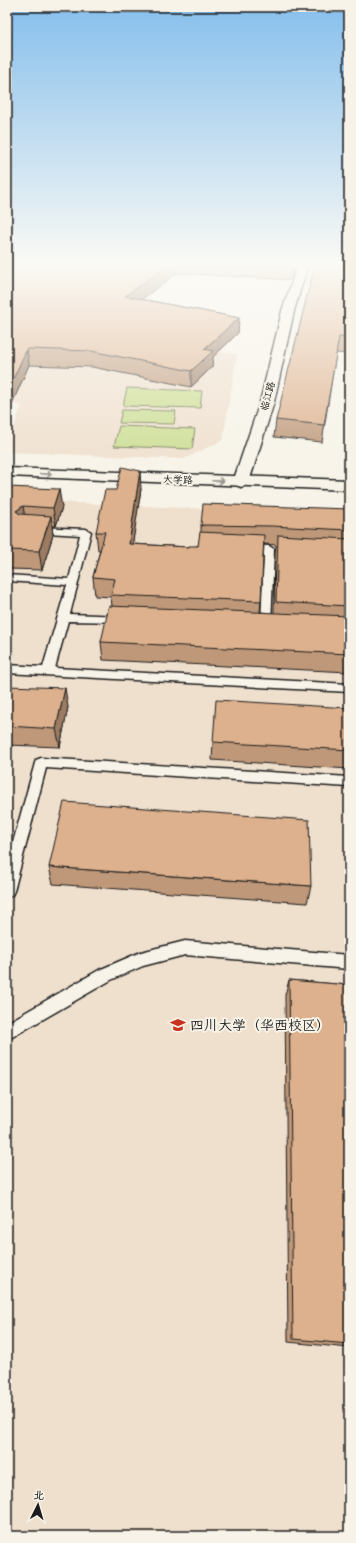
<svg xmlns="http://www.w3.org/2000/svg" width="356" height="1543" font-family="'Comic Neue','LXGW WenKai TC',sans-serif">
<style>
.built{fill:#efdfcd}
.green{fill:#cbdd91;stroke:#747c56}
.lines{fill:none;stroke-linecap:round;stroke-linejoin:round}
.service-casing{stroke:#1c1c1c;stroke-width:3}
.minor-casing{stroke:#1c1c1c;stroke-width:3}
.tertiary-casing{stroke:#1c1c1c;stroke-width:3}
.service{fill:#f7f3e8;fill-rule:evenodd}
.minor{fill:#f7f3e8;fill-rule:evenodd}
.tertiary{fill:#f7f3e8;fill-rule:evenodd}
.wall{fill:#be9879;stroke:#1c1c1c;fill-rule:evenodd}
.shaded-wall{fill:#9b7c63;stroke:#1c1c1c}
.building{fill:#ddb18d;stroke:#1c1c1c}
.oneway{stroke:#94928c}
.labels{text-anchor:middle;stroke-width:4;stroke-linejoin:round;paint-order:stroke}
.far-street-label{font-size:10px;fill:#1c1c1c;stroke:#f7f3e8}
.near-poi-label{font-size:14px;fill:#1c1c1c;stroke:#f7f3e8;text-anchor:start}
</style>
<rect width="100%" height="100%" fill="#f7f3e8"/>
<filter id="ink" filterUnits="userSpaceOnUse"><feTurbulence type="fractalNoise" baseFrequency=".025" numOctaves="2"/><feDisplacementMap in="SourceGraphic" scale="8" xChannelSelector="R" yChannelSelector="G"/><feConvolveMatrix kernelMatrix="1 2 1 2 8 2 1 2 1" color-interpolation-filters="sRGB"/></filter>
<g filter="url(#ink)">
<!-- built -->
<path class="built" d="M7,335l90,3 140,16 -14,86 -39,19 -177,-7v-7l15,-40 -15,-1z
M7,500l342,15v1021h-342z"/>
<!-- green -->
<path class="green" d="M127,388l75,3 -2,17 -77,-2z
M122,410l54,1 -2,13 -55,-1z
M119,426l76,3 -3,20 -78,-3z"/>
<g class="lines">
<!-- service casing -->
<g class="service-casing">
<path id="service" d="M34,527l52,2 5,3 -21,82 54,2 4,1 1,2 -1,2 -4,1 -56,-1 -13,47 294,16v8l-342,-19v-8l36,2 24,-82 -60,-4v-6l62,4 11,-44 -49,-3 -2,-2 2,-2z
M247,545l22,1 5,3 -3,76 -1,2h-8l-1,-2 3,-73 -20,-2 -2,-2 2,-2z
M41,758l308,19v10l-303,-19 -32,123 -2,4 -5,2v-33l28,-101 1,-3z
M185,941l164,14v14l-164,-14 -42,11 -32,14 -104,60v-17l92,-53 42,-18z"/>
</g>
<!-- minor casing -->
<g class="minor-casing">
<path id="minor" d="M298,264h10l-14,47 -20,91 -25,80 -3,3 -5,2 -5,-2 -3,-3 27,-80 22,-91z"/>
</g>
<!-- tertiary casing -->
<g class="tertiary-casing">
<path id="tertiary" d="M7,468l342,12v10l-342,-14z"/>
</g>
<!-- service -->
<use href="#service" class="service"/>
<!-- minor -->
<use href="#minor" class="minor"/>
<!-- tertiary -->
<use href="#tertiary" class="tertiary"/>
</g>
<!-- wall -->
<path class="wall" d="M7,264h290l-6,16 -114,-7 -36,26 98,19 -1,15 -25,24 -1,10 -21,20 -99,-20 -63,-2 -22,50z
M349,264v90l-13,-1 -14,89 -48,-5 2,-17z
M7,487l55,20 -6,19h-4l1,9 -11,35 -32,-1 -2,5h-1z
M141,489l-9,55 57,3 9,-1 3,-14v-7l148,-16v163l-246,-12 -2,-18 11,-36 -1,-9 -16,-1 -2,-19 7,-27h-2l-2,-18 20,-42zM264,544l12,1 -1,9 -1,59 -14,-1 1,-11z
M7,686l61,21 -8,40 -53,-2z
M349,708v61l-137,-9 1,-18z
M49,867l262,19 -4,17 -254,-19z
M289,980l60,5v363l-61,-6 -3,-347z"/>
<!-- shaded-wall -->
<path class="shaded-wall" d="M170,264h7v9l-51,38 -1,-15z
M293,264h4l-6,16 1,-14z
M309,264h4l-5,5z
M239,318l-1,15 -25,24 -1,10 -21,20v-16l13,-22z
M27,349l2,16 -22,50v-23z
M140,471l1,18 -11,73 -1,-18z
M59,489l3,18 -6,19 -3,-18z
M23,506l3,18 -10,-13z
M51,516l2,19 -11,35 -3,-19z
M7,554l3,15 -2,5h-1z
M65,688l3,19 -8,40 -4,-18z"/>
<!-- building -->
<path class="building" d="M7,264h163l-45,32 114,22 -35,31 9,2 -22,20 -100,-20 -64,-2 -20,43z
M257,264h36l-1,2z
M315,264h34v74l-10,-1 -15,88 -48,-5z
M122,467l18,4 -11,73 60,3v-1h9l2,-14 64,3 -3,66 -150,-6 4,-16 -22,-2 12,-45h-9l9,-42h11z
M7,487l52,2 -6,19 -30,-2 -7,5 4,3 31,2 -12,35 -32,-1z
M203,504l146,5v21l-78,-4 -70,-1z
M278,535l71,4v67l-73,-4z
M109,606l240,10v38l-248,-12z
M7,686l58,2 -9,41 -49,-3z
M216,700l133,8v42l-136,-8z
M64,802l245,18 2,66 -262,-19z
M289,980l60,5v359l-56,-5z"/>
<!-- one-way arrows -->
<defs><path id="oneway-shaft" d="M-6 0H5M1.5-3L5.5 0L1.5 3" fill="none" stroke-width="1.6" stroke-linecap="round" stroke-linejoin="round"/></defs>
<g class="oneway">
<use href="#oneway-shaft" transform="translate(46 474) rotate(2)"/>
<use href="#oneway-shaft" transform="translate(218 481) rotate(2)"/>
</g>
</g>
<!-- sky -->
<linearGradient id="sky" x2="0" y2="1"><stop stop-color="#85beec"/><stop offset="0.55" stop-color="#fbfaf5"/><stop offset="1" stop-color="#fbfaf5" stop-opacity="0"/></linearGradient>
<rect width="356" height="480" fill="url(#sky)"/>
<!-- icons -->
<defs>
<g id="university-bare" transform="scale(1.2)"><path d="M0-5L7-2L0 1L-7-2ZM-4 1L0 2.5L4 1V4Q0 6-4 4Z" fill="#c8321e" stroke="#f7f3e8" stroke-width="2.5" paint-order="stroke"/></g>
</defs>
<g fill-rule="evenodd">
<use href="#university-bare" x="178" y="1025"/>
</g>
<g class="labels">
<!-- far-street labels -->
<g class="far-street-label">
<text transform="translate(267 396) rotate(-75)" y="4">临江路</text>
<text transform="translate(178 479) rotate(2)" y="4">大学路</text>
</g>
<!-- near-poi labels -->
<g class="near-poi-label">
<text x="190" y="1030">四川大学（华西校区）</text>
</g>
</g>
<!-- margin -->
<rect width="356" height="1543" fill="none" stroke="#f7f3e8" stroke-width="24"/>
<rect x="12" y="12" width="332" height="1519" fill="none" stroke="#1c1c1c" stroke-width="1.5" filter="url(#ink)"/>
<!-- north arrow -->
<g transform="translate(38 1505) rotate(5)" stroke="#f7f3e8" stroke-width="3" paint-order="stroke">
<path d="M0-3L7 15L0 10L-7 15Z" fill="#1c1c1c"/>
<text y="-6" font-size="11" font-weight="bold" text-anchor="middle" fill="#1c1c1c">北</text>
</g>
</svg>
